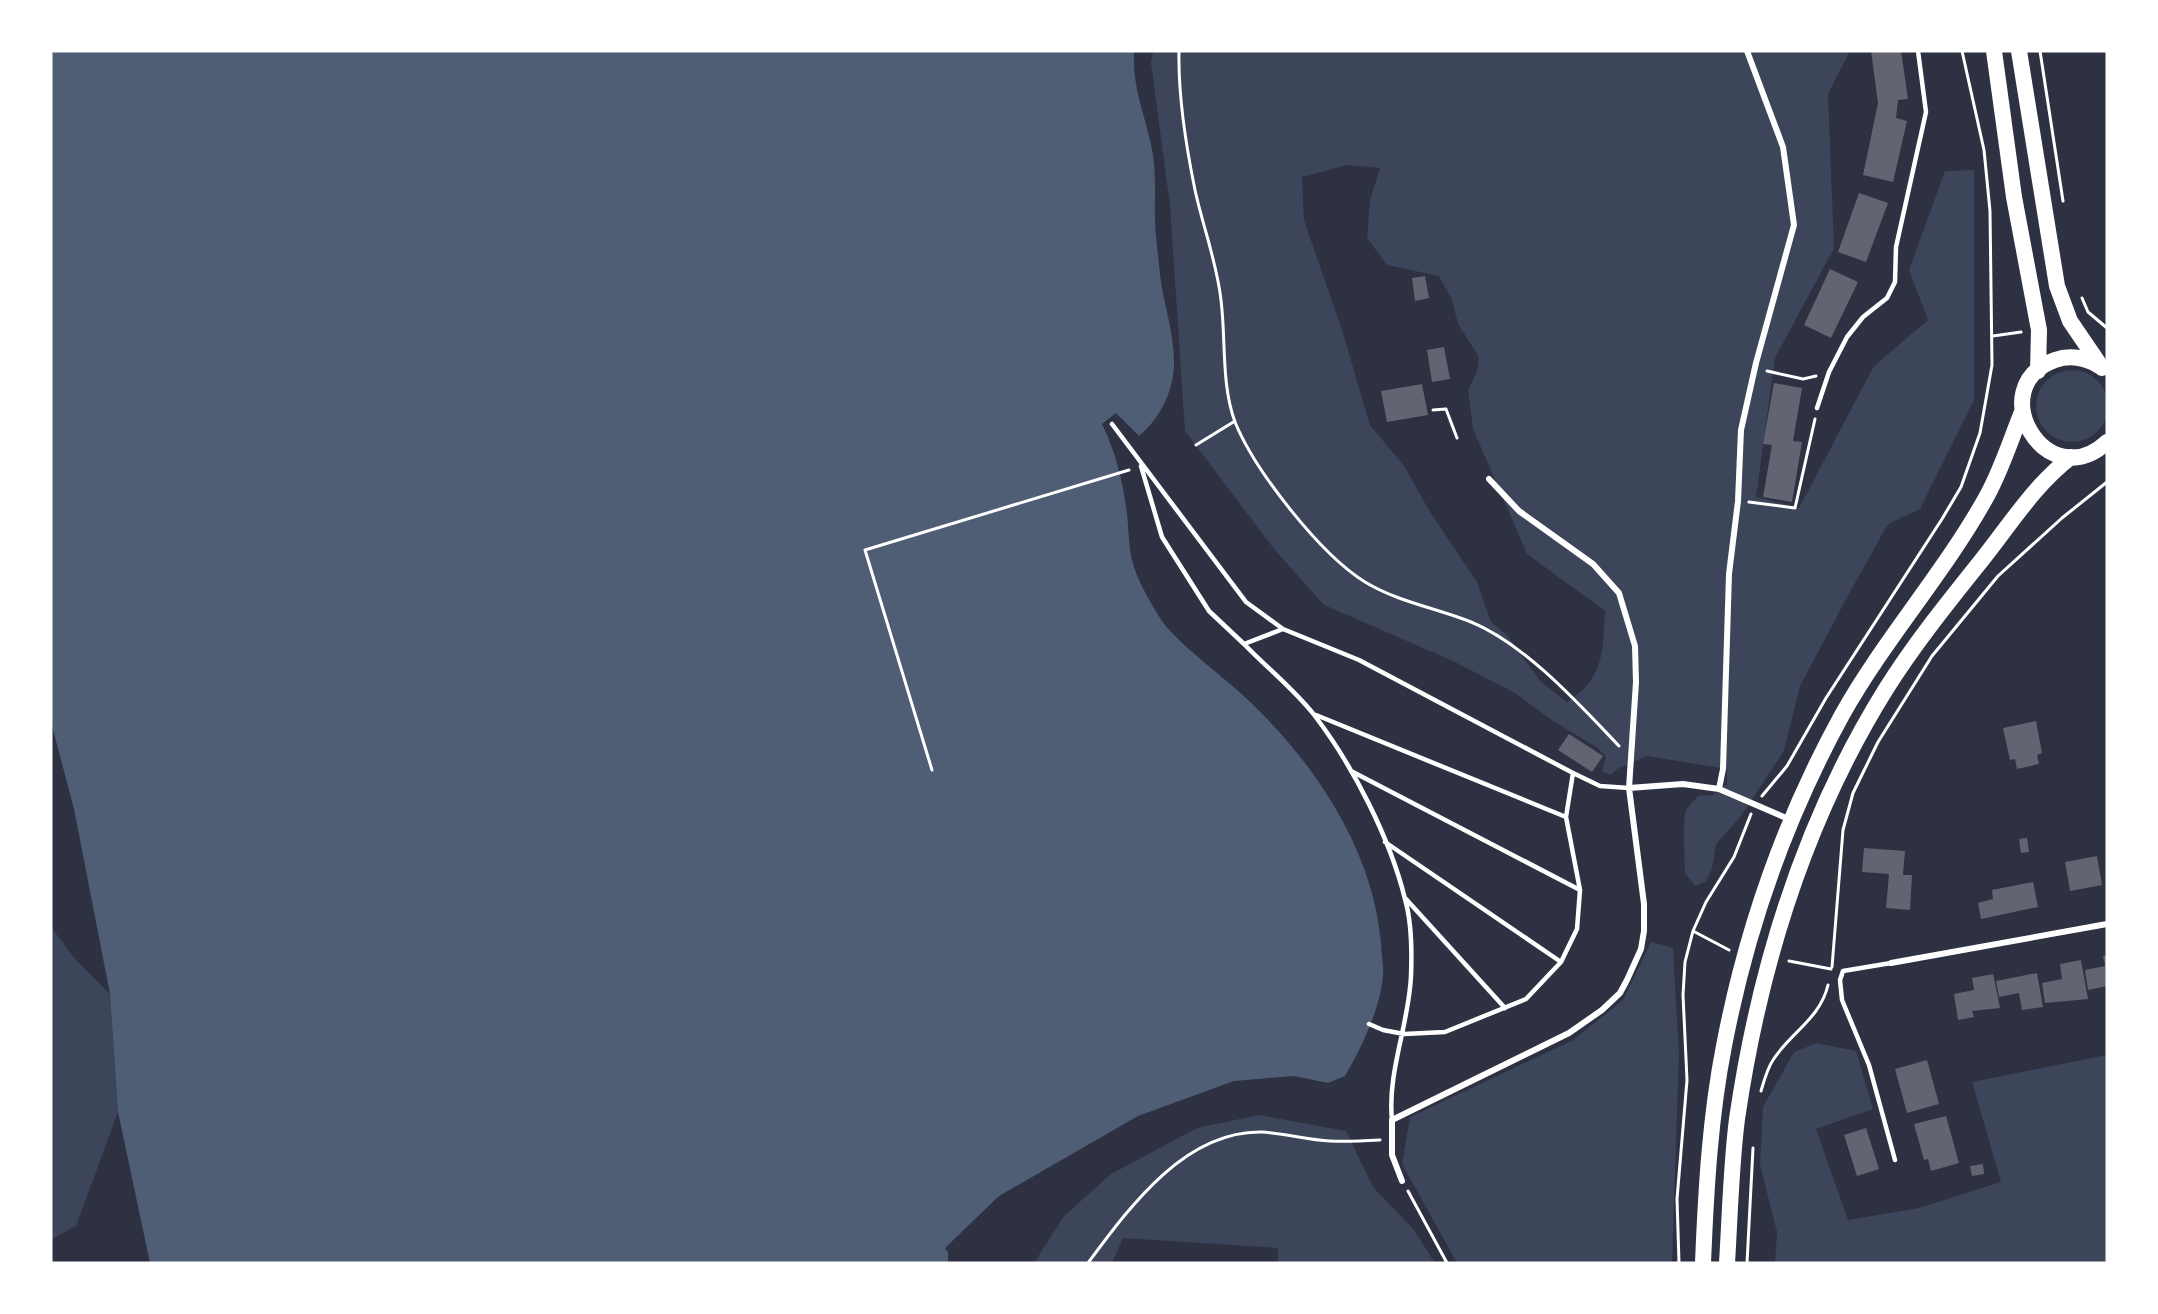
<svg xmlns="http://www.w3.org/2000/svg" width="2158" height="1314" font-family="'Fira Sans Condensed',sans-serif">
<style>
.green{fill:#3c4559;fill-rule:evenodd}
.water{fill:#4f5d75}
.building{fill:#626471}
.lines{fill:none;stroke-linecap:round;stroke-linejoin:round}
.path{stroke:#fff;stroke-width:3}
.service{stroke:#fff;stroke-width:4.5}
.minor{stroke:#fff;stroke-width:6}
.trunk{stroke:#fff;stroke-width:16}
</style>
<rect width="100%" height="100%" fill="#2d3142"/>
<!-- green -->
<path class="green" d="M1153,51h697l-22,43 6,154 -59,110 -19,139 43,11 75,-142 54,-46 -19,-50 36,-99 29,-1v230l-54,109 -32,15 -44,79 -44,83 -16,65 -43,65 -25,28 -4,25 -6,12 -11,5 -10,-13c0,-14 -3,-53 1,-62 2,-6 9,-11 12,-15l15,-1 14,-11v-15l-80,-13 -30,13 -7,6 -8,-4 4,-14 -8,-9 -45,-27 -38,-28 -62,-32 -129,-56 -50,-56 -89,-118 -15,-225 -19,-143zM1347,165l33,3 -10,32 -3,38 20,27 52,11 13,24 6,24 21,33 -2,15 -9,18 5,39 54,125 78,57c-2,40 -1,68 -38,91l-26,-20 -35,-48 -15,-12 -14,-40 -47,-70 -26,-46 -34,-41 -28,-95 -38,-110 -2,-43z
M2036 406a36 36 0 1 1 72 0a36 36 0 1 1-72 0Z
M51,927l24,32 35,35 8,118 -42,114 -25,14z
M1651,942l22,6 6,105 -7,210h-215l-55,-99 8,-47 163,-77 50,-40z
M1817,1043l39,8 17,58 -57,20 32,91 71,-12 82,-26 -29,-100 135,-27v208h-332l2,-31 -17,-67 3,-58 31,-55z
M1259,1115l87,16 27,56 41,43 21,33h-157v-15l-155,-10 -11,25h-78l30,-47 47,-42 86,-46z"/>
<!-- water -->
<path class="water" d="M51,51h1083c-2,35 10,61 17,94 7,30 2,61 5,92 2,15 3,30 5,45 5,32 18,67 11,100 -5,21 -17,41 -33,54l-23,-23 -14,11c13,27 20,53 24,83 3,17 2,36 6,53 5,20 17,40 28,58 14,23 64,59 86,80 68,64 127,151 135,245 0,10 3,22 2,32 -2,32 -22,74 -38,101l-17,7 -34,-7 -60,5 -96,35 -139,80 -54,52 3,4v11h-798l-32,-151 -8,-118 -36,-185 -23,-87z"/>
<!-- building -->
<path class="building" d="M1871,51h30l7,48 -10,1 -2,18 11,3 -14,61 -30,-7 15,-72z
M1859,193l29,10 -22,59 -28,-10z
M1830,269l28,13 -27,56 -27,-13z
M1425,276l4,22 -14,3 -3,-23z
M1444,347l6,32 -18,3 -5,-32z
M1774,383l28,5 -9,53 9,1 -10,60 -29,-5 9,-52 -9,-1z
M1422,384l6,31 -41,7 -6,-31z
M2036,721l6,32 -5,2 2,9 -22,5 -2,-10 -5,1 -7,-32z
M1569,734l34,22 -11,16 -34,-22z
M2027,838l2,14 -8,1 -2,-14z
M1864,848l41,3 -2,24h9l-2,35 -24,-2 3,-34 -27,-2z
M2097,856l5,29 -32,6 -5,-29z
M2033,882l5,25 -57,12 -3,-16 15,-4 -1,-9z
M2107,955v31l-19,4 -3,-20 20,-4 -2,-10z
M2081,960l7,39 -43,4 -3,-20 20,-4 -2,-15z
M2037,973l6,34 -21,3 -3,-17 -20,4 -3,-16z
M1993,974l7,34 -28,3 2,6 -16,3 -4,-26 20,-4 -2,-12z
M1927,1060l12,44 -32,9 -12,-44z
M1946,1116l13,47 -28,8 -3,-12 -4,1 -10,-36z
M1866,1128l13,41 -22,7 -13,-41z
M1983,1164l1,10 -12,2 -2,-10z"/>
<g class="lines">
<!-- path -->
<path class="path" d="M1179,51c-1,45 7,95 16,139 8,37 22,73 26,110 5,39 0,84 14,122 20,49 85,132 130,160 33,20 71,26 106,40 54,22 108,82 148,124
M2040,51l23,150
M2082,298l6,14 19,16
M1993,336l28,-4
M1767,371l36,8 13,-3
M1433,410l13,-1 11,29
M1196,445l39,-24
M1749,502l46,6 20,-89
M932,770l-67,-220 264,-80
M1762,796l25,-30 39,-68 116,-179 19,-32 19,-54 12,-68 -2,-154 -6,-61 -22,-99
M1693,931l36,19
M1789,961l42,8
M1832,967l11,-137 10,-37 25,-51 54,-86 66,-80 64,-58 45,-36
M1761,1091c3,-10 6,-22 12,-31 17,-27 47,-41 55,-75
M1408,1191l39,72
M1088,1263c41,-55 96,-132 173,-131 23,1 46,8 69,9 16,1 33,0 50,-1
M1679,1263l-2,-64 10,-119 -4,-85 2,-33 8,-31 13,-29 28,-45 17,-43
M1747,1263l6,-115"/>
<!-- service -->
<path class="service" d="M1817,408l12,-36 18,-35 16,-20 24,-19 8,-16 1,-35 30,-135 -8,-61
M1112,424l134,178 37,27
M1141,466l21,71 47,74 35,33
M1316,715l250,102
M1351,771l229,119
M1385,842l176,120
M1406,899l99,109
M1891,963l-48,8 -3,9 2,20 27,65 26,95
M1369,1024l14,6 21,4 41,-2 81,-33 35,-37 16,-33 3,-39 -14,-73 7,-44
M1392,1120c-5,-47 17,-96 19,-144 1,-25 1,-53 -6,-77 -15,-61 -52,-133 -90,-183 -20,-26 -48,-48 -71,-72l39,-15 76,31 214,113 27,13 29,2"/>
<!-- minor -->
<path class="minor" d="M1629,788l54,-4 36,5 4,-20 6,-195 9,-73 3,-71 15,-67 38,-138 -11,-78 -36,-96
M1719,789l72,31
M1891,963l216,-39
M1402,1181l-10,-26v-35l177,-87 33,-23 18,-17 7,-13 14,-31 3,-18v-27l-15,-116 7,-106 -1,-36 -16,-53 -26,-29 -74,-53 -30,-32"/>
<!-- trunk -->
<path class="trunk" d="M1994,51l20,146 25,133 -1,41
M2019,51l38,235 13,35 32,47
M2099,366c-13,-9 -30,-11 -44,-6 -74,27 -8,138 52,82
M1703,1263c3,-73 7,-146 21,-217 22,-115 62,-229 118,-331 43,-77 104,-144 146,-221 14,-26 23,-55 34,-82
M1727,1263c3,-48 4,-97 10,-144 22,-151 68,-300 149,-430 27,-43 59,-83 91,-123 31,-38 56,-80 94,-109"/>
</g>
<!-- border -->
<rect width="2158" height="1314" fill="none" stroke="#ffffff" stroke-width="105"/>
</svg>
